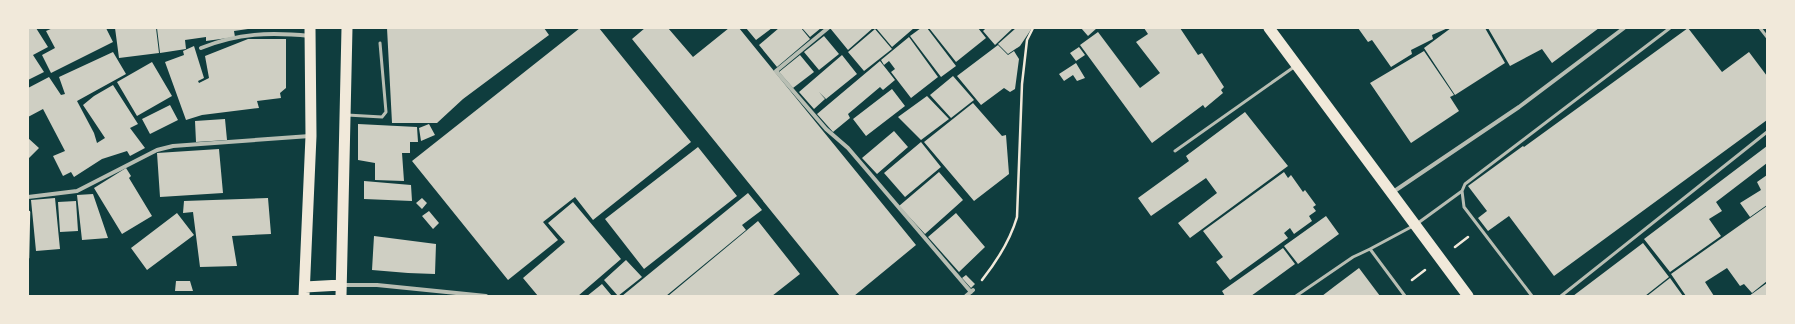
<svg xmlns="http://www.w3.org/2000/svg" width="1795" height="324" font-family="Manrope,sans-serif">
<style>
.building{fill:#cfcfc3}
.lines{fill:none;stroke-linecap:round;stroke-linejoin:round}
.path{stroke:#f1e9da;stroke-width:2.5}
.service{stroke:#b8beb3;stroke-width:3}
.minor{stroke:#b8beb3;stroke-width:4}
.trunk{stroke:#f1e9da;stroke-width:11}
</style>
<rect width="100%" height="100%" fill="#0f3d3e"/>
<!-- building -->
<path class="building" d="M28,28h8l12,19 -15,8 11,17 -16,8z
M53,28h53l7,14 -62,31 -9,-18 13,-7 -9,-17z
M115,28h41l3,25 -40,5z
M157,28h91v1l-14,2 1,6 -29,4v-4l-21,3 1,9 -26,4z
M387,28h157l5,7 -86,64 -26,24h-45z
M580,28h19l92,114 -98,78 -18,-23 -32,25 15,18 -50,40 -96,-119z
M645,28h23l25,29 36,-29h10l177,217 -62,51h-14l-208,-257z
M746,28h26l-16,12z
M779,28h22l9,11 -33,28 -18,-22z
M802,28h19l-11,9z
M830,28h43l-25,22z
M876,28h38l-22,19z
M921,28h6l29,38 -15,11 -31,-41z
M929,28h49l8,10 -30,24z
M986,28h27l-18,17 -12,-14z
M1016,28h16l-12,18 -12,8 -10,-10z
M1081,28h16l-9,8z
M1144,28h36l18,27 4,-2 22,34 -3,3 2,3 -18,15 -2,-3 -51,38 -72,-98 18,-13 42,56 20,-15 -24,-31 12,-8z
M1358,28h90l-16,7 1,4 -22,11 1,4 -21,13 -19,-27 -4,2z
M1451,28h34l20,35 -50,32 -31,-47z
M1488,28h111l-47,35 -10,-14 -32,17z
M1688,28l34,44 27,-20 18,24v44l-213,156 -45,-60 -21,15 -10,-13 9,-7 -19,-25 55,-40 1,1z
M875,29l17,20 -28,22 -16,-19z
M824,36l15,18 -20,16 -15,-18z
M909,37l29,40 -27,21 -20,-26 4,-3 -6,-8 -5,4 -3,-5z
M248,39h38v49l-6,5 1,5 -24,3 2,7 -57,7 -16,5 -21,-58 19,-7 -1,-4 11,-5 10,32 -6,3 1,2 10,-5 -4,-22z
M998,45l10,10 6,-4 5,8 -4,30 -5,3 -6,-4 -23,17 -24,-29z
M1079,47l6,8 -9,6 -6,-8z
M1424,51l30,44 -4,2 9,14 -48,32 -41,-60z
M113,52l13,22 -49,27 17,32 3,10 8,-5 -22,-33 11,-9 19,-11 25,39 -8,4 15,20 -15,8 -3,-5 -25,8 -28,18 -3,-5 -8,4 -10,-20 12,-5 -22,-42 -15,8v-29l21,-11 12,18 4,-1 -6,-17z
M800,55l14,17 -21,16 -14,-16z
M842,55l15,19 -31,25 -7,-7 6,7 -11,10 -15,-17z
M880,61l15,19 -12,10 -3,-3 -32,27 2,4 -17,14 -16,-18z
M152,62l20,34 -35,20 -20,-34z
M1076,63l9,15 -8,3 -4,-6 -9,6 -5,-7z
M953,76l21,24 -23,18 -21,-23z
M892,89l13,17 -39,30 -13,-17z
M927,96l22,23 -28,21 -23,-23z
M973,103l29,33 4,-1 3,39 -35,27 -50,-59z
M170,105l8,15 -28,14 -8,-15z
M1245,112l43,54 -98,72 -12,-15 39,-30 -11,-15 -55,38 -13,-18 51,-37 -3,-5z
M225,119l2,21 -31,2 -1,-21z
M358,124l59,3 1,15h-8v11h-8l2,28 -29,-1v-17l-17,-3z
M429,124l6,11 -14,6 -2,-13z
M894,131l14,16 -31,27 -15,-16z
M28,138l11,10 -11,11z
M921,142l20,25 -36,30 -21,-24z
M1767,146v17l-51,39 6,9 -13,8 12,17 -51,36 -26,-33z
M698,147l39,49 -93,73 -39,-50z
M219,149l4,44 -63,4 -3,-44z
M126,168l5,8 -2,2 23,38 -30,18 -28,-46z
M939,172l24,28 -38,34 -26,-28z
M1284,172l4,6 3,-3 12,17 2,-2 11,15 -3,2 3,4 -7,5 3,5 -18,13 -4,-6 -6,5 4,5 -58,42 -14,-18 7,-5 -20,-26z
M1767,175v30l-17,12 -10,-14 21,-13 -4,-8z
M364,181l47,4 1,16 -48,-2z
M748,193l14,17 -20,15 4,5 -80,66h-44z
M93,194l15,44 -26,2 -5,-45z
M55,198l5,51 -24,2 -5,-51z
M268,198l3,36 -39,2 5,30 -37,1 -7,-55 -10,1 1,-12z
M422,198l5,5 -5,6 -6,-6z
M76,201l2,30 -18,1 -2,-30z
M573,202l48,57 -43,37h-40l-15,-18 42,-36 -17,-19z
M1767,206v75l-15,12 -8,-9 -4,2 -13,-18 -22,14 9,14h-28l-15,-22z
M429,211l10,12 -6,6 -11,-13z
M177,213l17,22 -47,35 -16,-22z
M956,213l29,34 -26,25 -31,-35z
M1326,216l13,18 -41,30 -14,-18z
M758,221l42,53 -28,22h-104z
M374,236l62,8 -1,30 -27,-1 -36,-3z
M1643,243l26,34 -24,19h-72z
M1283,248l12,16 -44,32h-26l-3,-5z
M626,260l16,17 -24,19 -14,-16z
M1359,268l21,28h-58l13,-10z
M966,275l9,9 -4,4 -9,-10z
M1670,278l13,18h-36z
M176,281h14l3,10h-18z
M1767,283v13h-18z
M602,284l10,12h-25z"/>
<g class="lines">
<!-- path -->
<path class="path" d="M1455,247l13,-10
M28,258l1,-46
M982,280c15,-19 28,-39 35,-63l5,-133 5,-44 6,-12
M1412,280l13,-10"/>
<!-- service -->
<path class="service" d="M1760,28l7,9
M347,115l35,2 4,-5 -6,-69
M1175,151l119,-84
M1418,223l44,-32
M1370,249l43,-23
M1296,296l57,-39 17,-8 35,47
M1532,296l-68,-89 -2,-16 3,-7 205,-156
M1561,296l206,-164"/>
<!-- minor -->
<path class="minor" d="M828,28l-52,43 50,58 22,19 123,144
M201,48c37,-15 69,-16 109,-12
M1393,192l126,-85 105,-79
M28,197l49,-6 80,-41 16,-4 137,-10
M343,285h34l109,11
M966,296l7,-6"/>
<!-- trunk -->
<path class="trunk" d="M1269,28l199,268
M305,287l36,-2
M304,296l7,-160 -1,-108
M341,296l6,-268"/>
</g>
<!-- border -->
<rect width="1795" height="324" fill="none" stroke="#f1e9da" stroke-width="58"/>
</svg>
